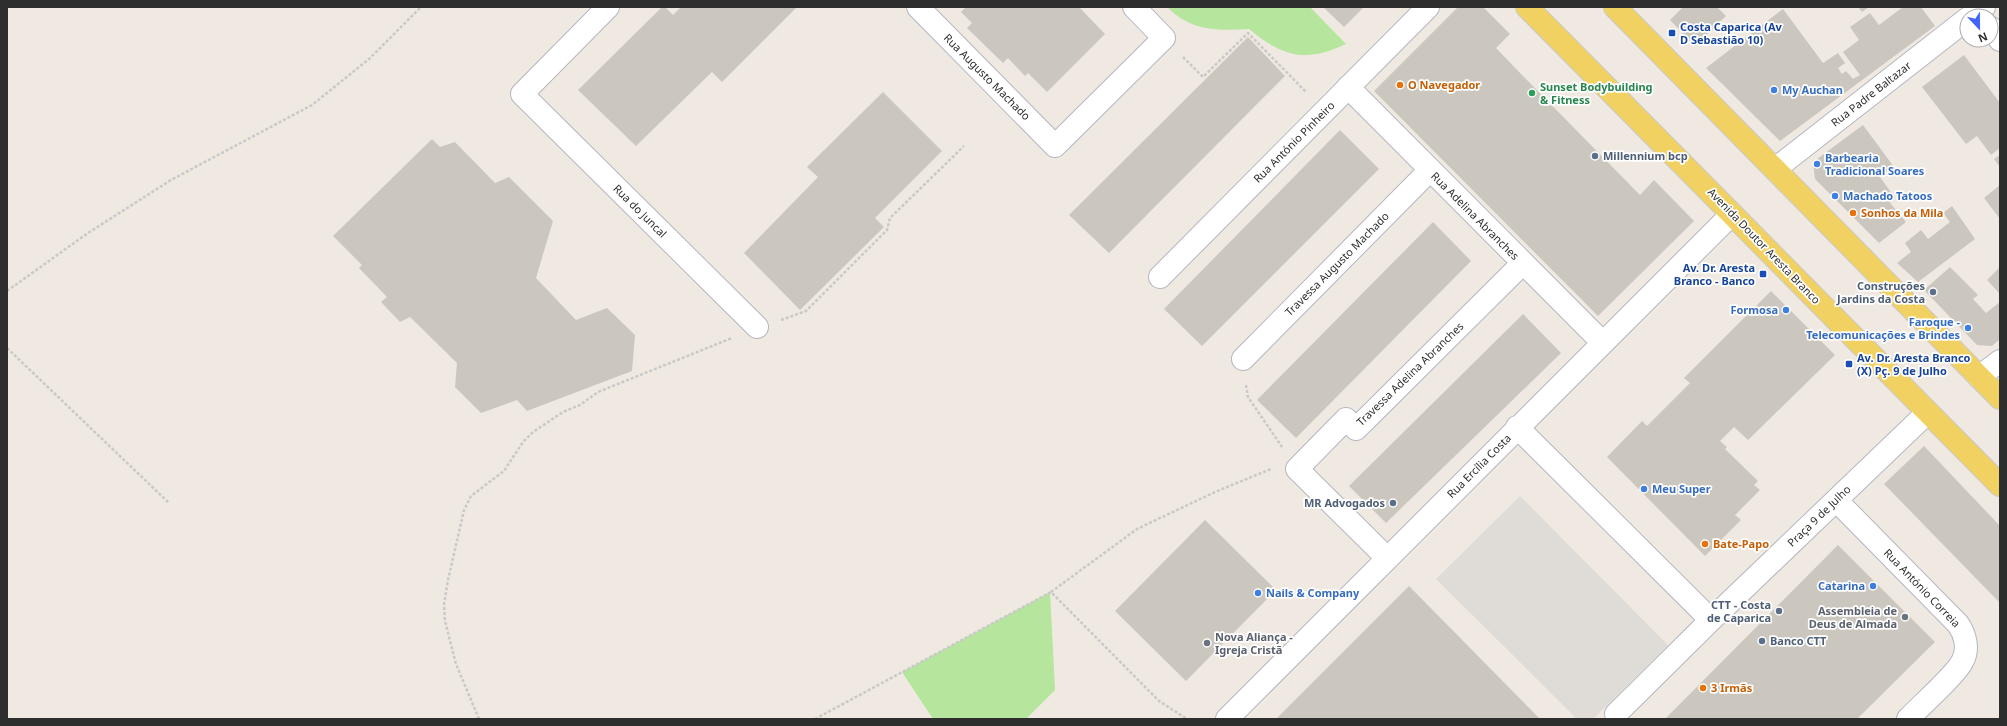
<svg xmlns="http://www.w3.org/2000/svg" width="2007" height="726" font-family="'Noto Sans',sans-serif">
<style>
.green{fill:#b6e59e}
.plaza{fill:#dfdcd8}
.building{fill:#cbc7bf}
.lines{fill:none;stroke-linecap:round;stroke-linejoin:round}
.minor-casing{stroke:#b4b7c1;stroke-width:24}
.major-casing{stroke:#c9c9c9;stroke-width:24}
.path{stroke:#c9c9c9;stroke-width:2.5;stroke-dasharray:3 2;stroke-linecap:butt}
.minor{stroke:#fff;stroke-width:22}
.major{stroke:#f2d163;stroke-width:22}
.transit-dot{fill:#1a4fb4;stroke:#fff;stroke-width:1.5}
.food-dot{fill:#e8710a;stroke:#fff;stroke-width:1.5}
.shop-dot{fill:#3f7fe0;stroke:#fff;stroke-width:1.5}
.leisure-dot{fill:#2e9e5b;stroke:#fff;stroke-width:1.5}
.service-dot{fill:#5c6f8a;stroke:#fff;stroke-width:1.5}
.worship-dot{fill:#6b7280;stroke:#fff;stroke-width:1.5}
.labels{text-anchor:middle;stroke-width:3.5;stroke-linejoin:round;paint-order:stroke}
.transit-label{font-size:11px;font-weight:bold;fill:#164399;stroke:#fff;text-anchor:start}
.street-label{font-size:11px;fill:#2e2e2e;stroke:#fff}
.food-label{font-size:11px;font-weight:bold;fill:#c56008;stroke:#fff;text-anchor:start}
.leisure-label{font-size:11px;font-weight:bold;fill:#27864d;stroke:#fff;text-anchor:start}
.shop-label{font-size:11px;font-weight:bold;fill:#366cbe;stroke:#fff;text-anchor:start}
.service-label{font-size:11px;font-weight:bold;fill:#4e5e75;stroke:#fff;text-anchor:end}
.worship-label{font-size:11px;font-weight:bold;fill:#5b616d;stroke:#fff;text-anchor:end}
</style>
<rect width="100%" height="100%" fill="#efe9e1"/>
<!-- green -->
<path class="green" d="M1167,7h143l36,37c-40,19 -63,13 -97,-15 -32,2 -58,2 -82,-22z
M1050,592l5,98 -29,29h-93l-31,-47z"/>
<!-- plaza -->
<path class="plaza" d="M1520,496l148,149 -75,74h-16l-141,-140z"/>
<!-- building -->
<path class="building" d="M662,7h3l8,8 8,-8 115,1 -74,74 -10,-10 -76,74 -58,-56z
M966,7h113l26,27 -58,58 -19,-19 -3,3 -17,-18 -5,5 -36,-35 5,-5 -11,-11z
M1323,7h41l-20,20z
M1458,7h25l27,27 -14,14 26,27 118,120 14,-15 40,41 -96,95 -224,-225z
M1683,7h34l9,9 -31,30 -25,-26z
M1858,7h11l-7,5z
M1903,7h18l14,19 -155,115 -74,-73 77,-59 40,54 15,-10 7,10 -7,5 4,6 4,-3 7,8 7,-4 -17,-23 16,-12 -9,-13 20,-14 9,12z
M1248,37l37,39 -176,177 -40,-38z
M1964,55l36,48v45l-9,7 -14,-19 -11,8 -44,-57z
M883,92l59,59 -67,67 9,9 -84,83 -56,-57 74,-76 -11,-10z
M1863,125l31,42 -14,10 15,21 -5,5 16,19 -27,21 -64,-64 -2,-17z
M1340,130l39,39 -177,177 -38,-37z
M432,139l8,8 15,-5 40,41 14,-6 44,44 -17,57 40,42 31,-12 28,27 -3,36 -105,40 -10,-11 -36,13 -26,-26 2,-24 -47,-46 -10,5 -19,-20 6,-5 -28,-29 3,-3 -29,-29z
M2000,155v12l-6,-8z
M2000,185v34l-16,-21z
M1952,206l23,33 -57,43 -21,-19 14,-11 -6,-9 16,-13 7,9 22,-17 -7,-9z
M1433,222l38,39 -175,177 -39,-38z
M1950,267l28,28 -5,4 13,14 14,-11v37l-8,7 -15,-1 -53,-55z
M2000,267v27l-13,-14z
M1771,291l64,64 -87,85 -14,-13 -14,14 7,6 -2,2 33,32 -4,4 6,5 -25,25 6,5 -36,36 -98,-99 35,-36 5,5 43,-43 -6,-5z
M1523,314l38,39 -175,170 -37,-37z
M1924,446l76,80v77l-116,-119z
M1205,520l71,70 -90,91 -71,-70z
M1838,545l97,97 -78,77h-192z
M1409,586l131,133h-264z"/>
<g class="lines">
<!-- minor casing -->
<g class="minor-casing">
<path id="minor" d="M608,7l-86,87 235,233
M918,7l137,139 109,-108 -30,-31
M1971,16l13,-9
M1991,28l9,12
M1348,87l255,256
M1775,169l192,-150
M1160,277l268,-270
M1243,359l187,-189
M1979,377l21,-16
M1517,427l194,193 216,-207
M1836,500l122,124c7,10 11,24 5,36 -6,14 -43,46 -55,59
M1387,558l-90,-89 49,-50 10,10 167,-166
M1616,714l95,-94
M1227,719l505,-505"/>
</g>
<!-- major casing -->
<g class="major-casing">
<path id="major" d="M1527,7l473,478
M1615,7l385,391"/>
</g>
<!-- path -->
<path class="path" d="M1183,57l20,20 45,-44 58,59
M7,291l81,-58 83,-53 141,-75 57,-46 52,-52
M781,320l25,-9 81,-81 3,-12 74,-72
M7,348l162,155
M1246,385l2,12 34,50
M1051,592l86,-63 78,-37 56,-23
M479,719l-23,-55 -11,-43 -1,-16 4,-25 16,-70 7,-14 33,-25 19,-29 10,-10 30,-20 17,-7 18,-13 134,-54
M815,719l236,-127 108,109 28,18"/>
<!-- minor -->
<use href="#minor" class="minor"/>
<!-- major -->
<use href="#major" class="major"/>
</g>
<!-- markers -->
<g class="transit-dot">
<rect x="1668" y="29" width="8" height="8" rx="2"/>
<rect x="1759" y="270" width="8" height="8" rx="2"/>
<rect x="1845" y="360" width="8" height="8" rx="2"/>
</g>
<g class="food-dot">
<circle cx="1400" cy="85" r="4"/>
<circle cx="1853" cy="213" r="4"/>
<circle cx="1705" cy="544" r="4"/>
<circle cx="1703" cy="688" r="4"/>
</g>
<g class="shop-dot">
<circle cx="1774" cy="90" r="4"/>
<circle cx="1817" cy="164" r="4"/>
<circle cx="1835" cy="196" r="4"/>
<circle cx="1786" cy="310" r="4"/>
<circle cx="1968" cy="328" r="4"/>
<circle cx="1644" cy="489" r="4"/>
<circle cx="1873" cy="586" r="4"/>
<circle cx="1258" cy="593" r="4"/>
</g>
<circle class="leisure-dot" cx="1532" cy="93" r="4"/>
<g class="service-dot">
<circle cx="1595" cy="156" r="4"/>
<circle cx="1933" cy="292" r="4"/>
<circle cx="1393" cy="503" r="4"/>
<circle cx="1779" cy="611" r="4"/>
<circle cx="1762" cy="641" r="4"/>
</g>
<g class="worship-dot">
<circle cx="1905" cy="617" r="4"/>
<circle cx="1207" cy="643" r="4"/>
</g>
<g class="labels">
<!-- transit labels -->
<g class="transit-label">
<text x="1680" y="31">Costa Caparica (Av<tspan x="1680" dy="13">D Sebastião 10)</tspan></text>
<text x="1755" y="272" text-anchor="end">Av. Dr. Aresta<tspan x="1755" dy="13">Branco - Banco</tspan></text>
<text x="1857" y="362">Av. Dr. Aresta Branco<tspan x="1857" dy="13">(X) Pç. 9 de Julho</tspan></text>
</g>
<!-- street labels -->
<g class="street-label">
<text transform="translate(987 77) rotate(45)" y="4">Rua Augusto Machado</text>
<text transform="translate(1871 94) rotate(-38)" y="4">Rua Padre Baltazar</text>
<text transform="translate(1294 142) rotate(-45)" y="4">Rua António Pinheiro</text>
<text transform="translate(640 211) rotate(45)" y="4">Rua do Juncal</text>
<text transform="translate(1475 216) rotate(45)" y="4">Rua Adelina Abranches</text>
<text transform="translate(1764 246) rotate(46)" y="4">Avenida Doutor Aresta Branco</text>
<text transform="translate(1337 264) rotate(-45)" y="4">Travessa Augusto Machado</text>
<text transform="translate(1410 374) rotate(-44)" y="4">Travessa Adelina Abranches</text>
<text transform="translate(1479 466) rotate(-45)" y="4">Rua Ercília Costa</text>
<text transform="translate(1819 516) rotate(-44)" y="4">Praça 9 de Julho</text>
<text transform="translate(1922 588) rotate(46)" y="4">Rua António Correia</text>
</g>
<!-- food labels -->
<g class="food-label">
<text x="1408" y="89">O Navegador</text>
<text x="1861" y="217">Sonhos da Mila</text>
<text x="1713" y="548">Bate-Papo</text>
<text x="1711" y="692">3 Irmãs</text>
</g>
<!-- leisure labels -->
<g class="leisure-label">
<text x="1540" y="91">Sunset Bodybuilding<tspan x="1540" dy="13">&amp; Fitness</tspan></text>
</g>
<!-- shop labels -->
<g class="shop-label">
<text x="1782" y="94">My Auchan</text>
<text x="1825" y="162">Barbearia<tspan x="1825" dy="13">Tradicional Soares</tspan></text>
<text x="1843" y="200">Machado Tatoos</text>
<text x="1778" y="314" text-anchor="end">Formosa</text>
<text x="1960" y="326" text-anchor="end">Faroque -<tspan x="1960" dy="13">Telecomunicações e Brindes</tspan></text>
<text x="1652" y="493">Meu Super</text>
<text x="1865" y="590" text-anchor="end">Catarina</text>
<text x="1266" y="597">Nails &amp; Company</text>
</g>
<!-- service labels -->
<g class="service-label">
<text x="1603" y="160" text-anchor="start">Millennium bcp</text>
<text x="1925" y="290">Construções<tspan x="1925" dy="13">Jardins da Costa</tspan></text>
<text x="1385" y="507">MR Advogados</text>
<text x="1771" y="609">CTT - Costa<tspan x="1771" dy="13">de Caparica</tspan></text>
<text x="1770" y="645" text-anchor="start">Banco CTT</text>
</g>
<!-- worship labels -->
<g class="worship-label">
<text x="1897" y="615">Assembleia de<tspan x="1897" dy="13">Deus de Almada</tspan></text>
<text x="1215" y="641" text-anchor="start">Nova Aliança -<tspan x="1215" dy="13">Igreja Cristã</tspan></text>
</g>
</g>
<!-- border -->
<rect width="2007" height="726" fill="none" stroke="#2e2e2e" stroke-width="16"/>
<!-- north arrow -->
<g transform="translate(1979 28) rotate(158)"><circle r="19" fill="#ffffff" stroke="#ababab"/>
<path d="M0-3L7 15L0 10L-7 15Z" fill="#4264fb"/>
<text y="-6" font-size="11" font-weight="bold" text-anchor="middle" fill="#2e2e2e">N</text>
</g>
</svg>
